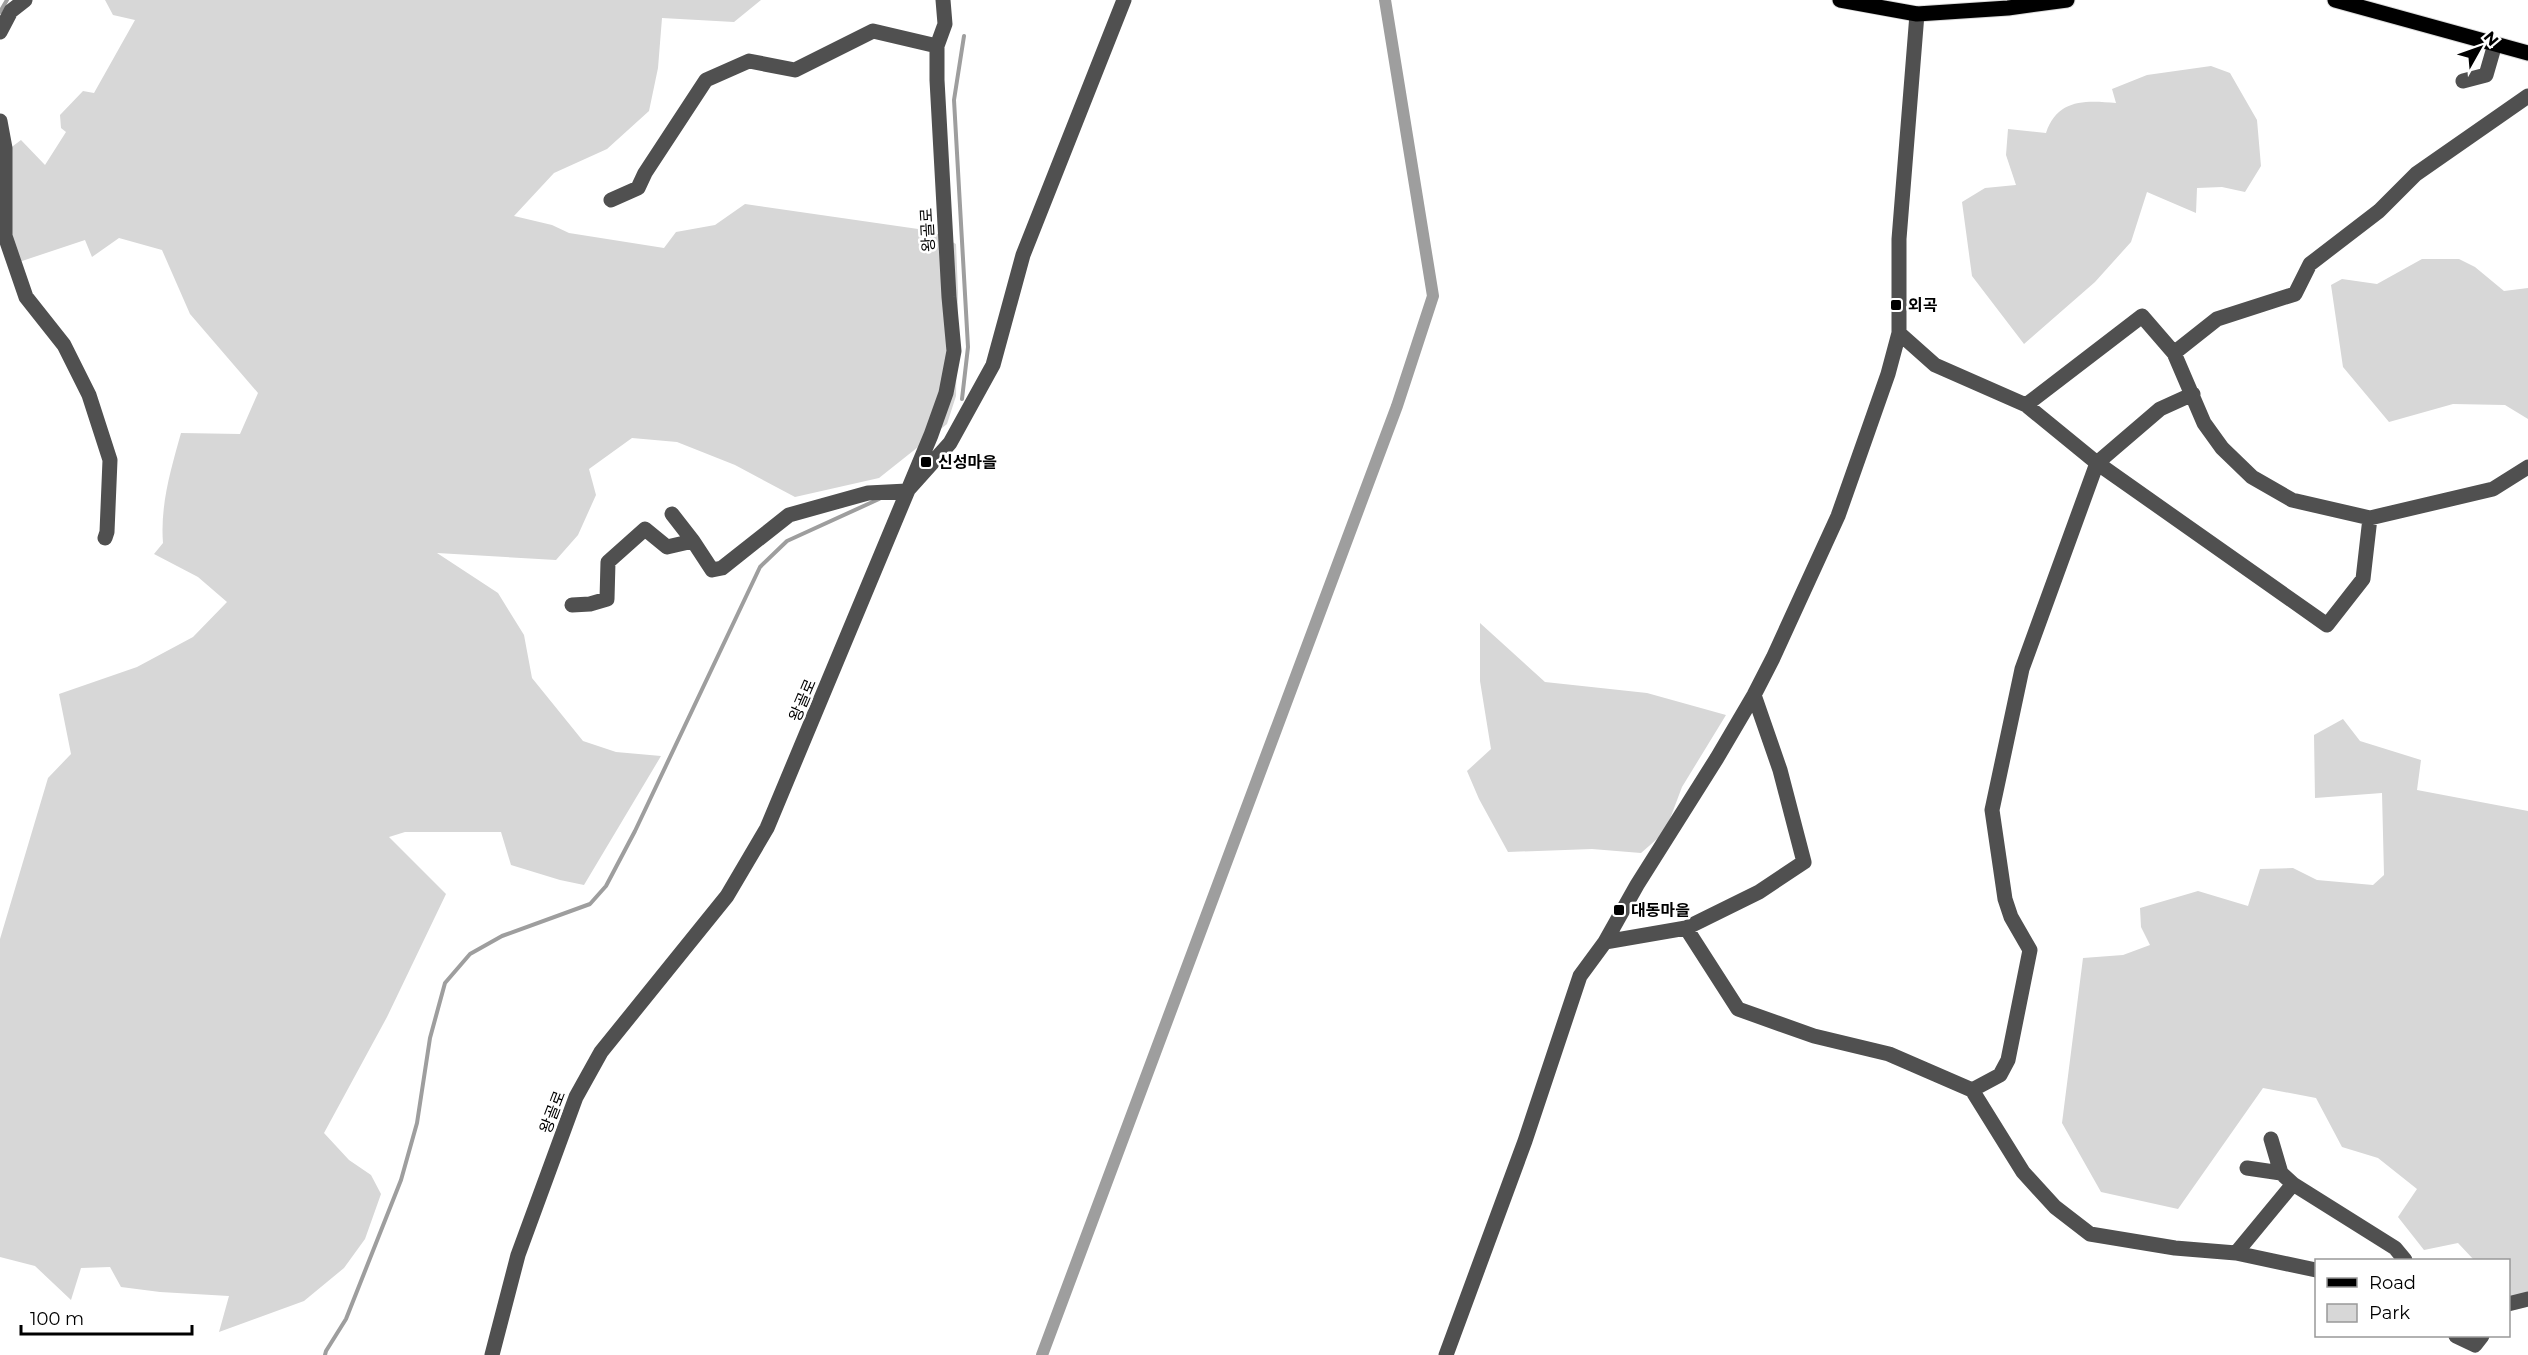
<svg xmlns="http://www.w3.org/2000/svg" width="2528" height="1355" font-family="Montserrat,'Noto Sans KR',sans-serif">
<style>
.green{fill:#d7d7d7}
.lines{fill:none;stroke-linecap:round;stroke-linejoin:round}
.stream{stroke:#9e9e9e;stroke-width:4}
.canal{stroke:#9e9e9e;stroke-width:12}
.major-casing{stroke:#dbdbdb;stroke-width:17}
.minor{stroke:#505050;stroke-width:15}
.major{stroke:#000;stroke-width:15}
.poi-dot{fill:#000;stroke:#fff;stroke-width:2}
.labels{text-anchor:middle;stroke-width:5;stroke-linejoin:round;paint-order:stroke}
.street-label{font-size:16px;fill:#000;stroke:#fff}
.poi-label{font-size:16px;font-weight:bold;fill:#000;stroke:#fff;text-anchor:start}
</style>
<rect width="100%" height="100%" fill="#fff"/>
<!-- green -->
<path class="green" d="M105,0h656l-27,22 -72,-4 -4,50 -9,43 -42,38 -53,24 -40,43 38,9 17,8 95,15 12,-16 39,-7 30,-21 187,27 24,13 2,48 -2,104 -9,28 -68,54 -84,19 -60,-32 -58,-23 -45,-4 -43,31 7,26 -18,40 -22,25 -119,-7 61,40 26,42 8,43 51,63 33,11 45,4 -77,129 -24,-5 -49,-15 -10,-33h-96l-16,5 57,57 -59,123 -63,116 25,27 22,15 10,19 -16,45 -21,29 -40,33 -85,31 10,-36 -69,-4 -39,-5 -11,-20 -29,1 -10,32 -36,-34 -35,-9v-318l48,-161 23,-24 -12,-60 78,-27 56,-30 34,-35 -29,-25 -44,-23 9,-11c-3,-38 8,-74 18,-110l59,1 18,-41 -68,-79 -28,-64 -43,-12 -27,19 -7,-17 -66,22 -9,-25 -1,-88 12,-9 24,25 21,-33 -5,-4 -1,-13 23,-24 11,2 41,-73 -22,-5z
M2211,66l19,7 27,47 4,46 -16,26 -23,-5 -25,1 -1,25 -49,-21 -16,50 -36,40 -71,62 -52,-68 -10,-74 23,-14 31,-3 -10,-30 2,-26 38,4c11,-34 39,-33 70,-30l-4,-14 35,-14z
M2422,259h37l16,8 29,24 24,-3v131l-23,-14 -52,-1 -64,18 -46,-55 -12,-82 11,-6 35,5z
M1480,623l65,59 102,11 79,22 -44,72 -17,45 -24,21 -49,-4 -84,3 -29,-53 -12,-28 24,-22 -11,-68z
M2343,719l17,22 61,19 -4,30 111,21v495l-19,-7 -1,-39h-34l-16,-17 -34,7 -26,-33 19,-28 -39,-31 -36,-11 -26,-49 -53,-10 -85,121 -77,-17 -39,-69 21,-165 40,-3 27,-10 -9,-18 -1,-19 58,-17 50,15 12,-37 33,-1 24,12 56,5 11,-10 -2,-82 -67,5 -1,-63z"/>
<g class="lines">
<!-- stream -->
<path class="stream" d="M0,12l7,-12
M962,399l6,-52 -14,-247 10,-64
M325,1355l1,-4 20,-32 55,-139 16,-57 13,-85 15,-55 25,-29 32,-18 88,-32 16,-18 29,-55 125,-264 27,-26 92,-42"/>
<!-- canal -->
<path class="canal" d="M1042,1355l355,-949 36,-110 -48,-296"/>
<!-- major casing -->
<g class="major-casing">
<path id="major" d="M1840,0l77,14 91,-6 59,-8
M2335,0l193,53"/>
</g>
<!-- minor -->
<path class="minor" d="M0,32l11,-21 14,-11
M2463,81l23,-6 9,-31
M0,121l5,27v88l21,61 38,48 25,50 21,65 -3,72 -2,6
M611,200l27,-12 7,-15 61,-93 43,-19 46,9 78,-39 64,15
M1899,333l36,32 91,40 116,-89 32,37 43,-34 78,-25 15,-30 69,-53 37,-37 112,-78
M2174,353l30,70 18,25 30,29 40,23 78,18 123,-29 35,-22
M2193,394l-33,15 -63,54 230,162 36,-46 7,-61
M672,514l21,27
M572,605l18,-1 17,-5 1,-37 37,-33 22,18 26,-6 19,29 10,-2 67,-53 79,-22 39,-2 43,-48 43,-78 30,-110 101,-255
M1686,928l52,81 76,27 75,18 83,36 28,-15 8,-15 22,-110 -19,-33 -6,-18 -13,-89 30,-141 75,-206 -71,-58
M1605,942l81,-14 73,-36 45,-30 -24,-92 -26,-75
M1972,1090l51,82 32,35 35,27 85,14 61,5 80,17
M2271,1139l10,34 12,11
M2247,1168l34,5
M2236,1253l57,-69 102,64 10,12
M2508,1304l20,-5
M2456,1336l19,9 7,-9
M492,1355l26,-100 58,-158 25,-45 126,-156 40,-68 164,-393 15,-42 8,-42 -5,-54 -12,-217v-34l8,-22 -2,-24
M1446,1355l79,-214 55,-165 25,-34 32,-57 80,-127 37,-63 19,-37 65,-142 30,-85 20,-57 11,-41v-94l18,-225"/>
<!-- major -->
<use href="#major" class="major"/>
</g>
<!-- markers -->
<g class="poi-dot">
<rect x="1890" y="299" width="12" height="12" rx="3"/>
<rect x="920" y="456" width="12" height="12" rx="3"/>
<rect x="1613" y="904" width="12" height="12" rx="3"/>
</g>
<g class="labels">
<!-- street labels -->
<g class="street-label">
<text transform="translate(927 230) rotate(-93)" y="6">왕골로</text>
<text transform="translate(802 700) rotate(-67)" y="6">왕골로</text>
<text transform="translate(552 1112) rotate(-69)" y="6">왕골로</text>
</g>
<!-- poi labels -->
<g class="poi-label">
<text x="1908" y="311">외곡</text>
<text x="938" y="468">신성마을</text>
<text x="1631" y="916">대동마을</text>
</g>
</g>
<!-- legend -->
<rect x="2315" y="1259" width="195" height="78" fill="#ffffff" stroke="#999999" stroke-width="1.5"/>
<rect x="2327" y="1278" width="30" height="9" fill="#000000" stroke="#999999" stroke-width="1.5"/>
<text x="2369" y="1289" font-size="18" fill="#000000">Road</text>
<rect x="2327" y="1304" width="30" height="18" fill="#d7d7d7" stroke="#999999" stroke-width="1.5"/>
<text x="2369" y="1319" font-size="18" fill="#000000">Park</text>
<!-- north arrow -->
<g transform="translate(2480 48) rotate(50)" stroke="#ffffff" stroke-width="4.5" paint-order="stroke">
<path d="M0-4.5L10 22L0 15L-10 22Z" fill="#000000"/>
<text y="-9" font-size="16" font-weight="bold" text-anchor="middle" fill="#000000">N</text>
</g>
<!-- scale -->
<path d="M21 1325v9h171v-9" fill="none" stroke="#000000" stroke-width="3"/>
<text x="30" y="1325" font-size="18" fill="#000000" stroke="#ffffff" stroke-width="4.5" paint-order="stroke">100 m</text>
</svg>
